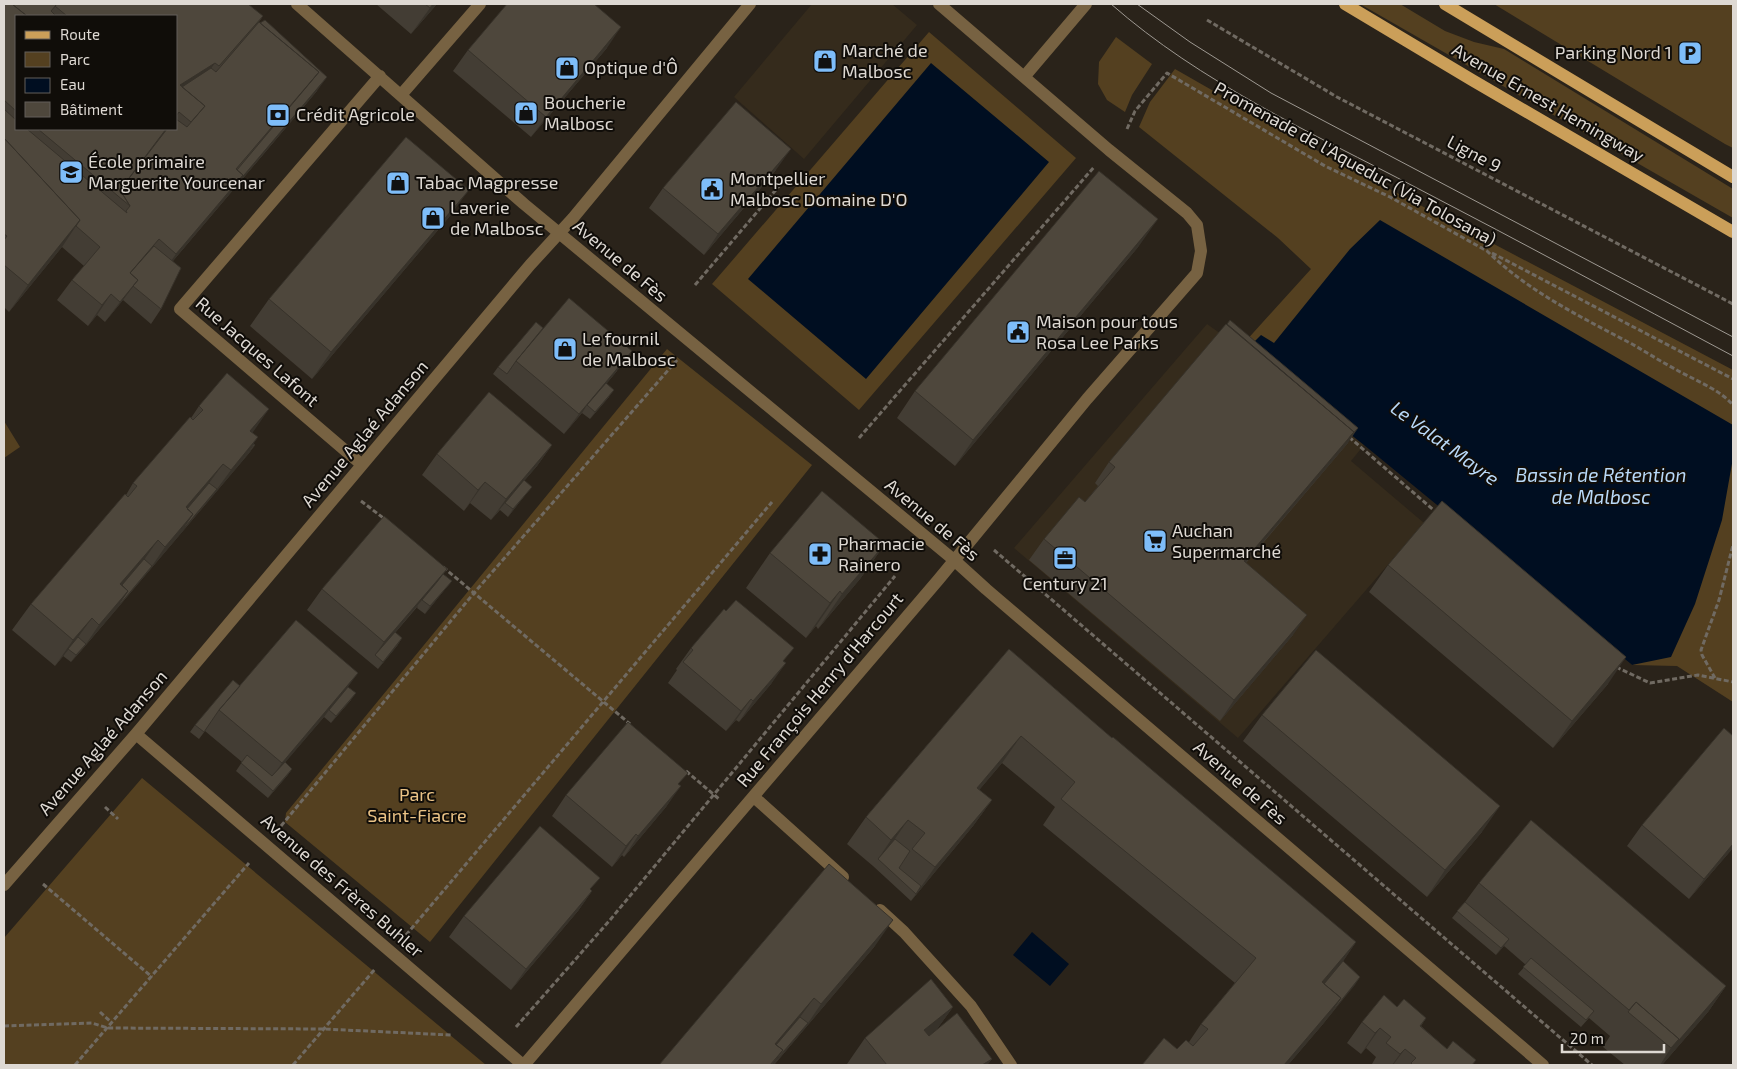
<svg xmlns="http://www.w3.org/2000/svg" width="1737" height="1069" font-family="'Exo 2',sans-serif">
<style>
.built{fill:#352b1c}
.green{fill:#544020}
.water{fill:#000e21}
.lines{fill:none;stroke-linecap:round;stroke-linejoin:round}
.path{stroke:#706a62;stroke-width:3;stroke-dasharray:5 2.5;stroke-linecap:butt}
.minor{stroke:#776242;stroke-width:12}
.major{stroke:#cb9f59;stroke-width:12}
.tram{stroke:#9d9891;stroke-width:1}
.wall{fill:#433d34;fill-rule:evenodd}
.shaded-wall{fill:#37322a}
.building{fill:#4e473c;stroke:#37322a}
.labels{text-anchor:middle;stroke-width:4;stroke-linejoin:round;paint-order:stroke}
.poi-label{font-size:18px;fill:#ded9d3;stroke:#100d09;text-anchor:start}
.street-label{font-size:18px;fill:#ded9d3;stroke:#100d09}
.park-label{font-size:18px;fill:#ebc386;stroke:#100d09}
.water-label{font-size:19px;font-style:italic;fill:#b9d9f8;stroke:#100d09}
</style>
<rect width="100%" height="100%" fill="#2a231a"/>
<!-- built -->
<path class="built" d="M812,4h80l25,21 -113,134 -70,-62z
M1207,324l38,27 119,94 -13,16 73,62 -186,215 -224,-190z"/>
<!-- green -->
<path class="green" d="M1360,4h40l45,27 29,11 30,7 229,140v29z
M1494,4h239v144l-8,-4z
M929,32l147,126 -217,252 -147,-126z
M1116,37l36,27 -20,31 -7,17 -18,-12 -9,-16 1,-22z
M1175,69l150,86 408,215v332l-56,-36 -45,-1 -388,-322 67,-74 -33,-31 -139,-111 11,-25z
M667,349l145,116 -382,477 -145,-120 1,-9z
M4,421l16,26 -16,11z
M142,778l344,287h-482v-127z"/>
<!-- water -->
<path class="water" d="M931,63l118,99 -183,217 -118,-100z
M1380,220l353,205v33l-11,62 -27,84 -24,53 -39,8 -268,-220 -119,-94 16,-16 13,8 76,-94z
M1032,932l37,32 -19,22 -37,-31z"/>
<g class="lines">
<!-- path -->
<path class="path" d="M1207,20l130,77 396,207
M1127,129l8,-18 32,-38 158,93 65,31 97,54c42,41 94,66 145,93 14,8 28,17 43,25 19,11 44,20 58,36
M1492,253l241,126
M695,285l91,-107
M1349,437l88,76
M859,438l235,-271
M361,501l25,19
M994,550l598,515
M443,567l187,157
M1616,667l34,16 48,-8 35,7
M1715,678l-13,-23 -1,-5 18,-50 14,-55
M686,771l33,28
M105,807l13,12
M281,826l193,-233 203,-233
M43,884l109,93
M406,935l366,-433
M100,1012l12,11
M4,1026l88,-3 16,5 216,1 127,6
M516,1027l94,-107 285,-344
M75,1065l174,-202
M293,1065l82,-96"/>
<!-- minor -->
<path class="minor" d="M297,4l227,200 430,356 32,29 557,476
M1024,77l62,-73
M401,95l79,-91
M361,464l-181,-155 200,-233
M136,734l387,331
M754,797l89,80
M4,885l132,-151 394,-469 43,-47 177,-214
M880,910l24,22 67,74 40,59
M524,1065l415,-486 148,-180 110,-126 4,-22 -4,-26 -10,-12 -78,-63 -170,-146"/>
<!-- major -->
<path class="major" d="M1345,4l127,76 261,152
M1445,4l288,173"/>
<!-- tram -->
<path class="tram" d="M1111,4c90,79 201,129 306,184 106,55 211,112 316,168
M1137,4l53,38 81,51 462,244"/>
</g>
<!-- wall -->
<path class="wall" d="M4,4l259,12 -4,6 58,69 -144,170 -12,48 -10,15 -28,-24 -18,22 -8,-7 -9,11 -31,-26 15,-20 12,-14 -22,-19 -53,65 -5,-5zM16,16h160v113h-160z
M376,4h61l-26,30z
M607,48l-76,89 -78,-66 15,-21z
M776,170l-72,85 -55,-47 14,-20z
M450,216l-138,163 -62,-53 19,-27z
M1139,246l-184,220 -58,-48 18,-27z
M543,328l74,43 -10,12 2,14 -19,22 -8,-6 -18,21 -71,-60 5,-7z
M199,406l53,27 2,11 -4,8 -169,199 -10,11 -8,-6 2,-2 -10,12 -43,-36 19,-26 95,-109 7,-12 58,-65z
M1348,443l-102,120 47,72 -73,86 -191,-161 15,-21 41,-37 13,-16 -3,-3 14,-21z
M552,445l-15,21 -13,15 2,13 -18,23 -8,-7 -9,10 -21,-17 -6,8 -42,-36 15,-21z
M885,544l-25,35 -42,50 -2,-3 -10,12 -60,-50 24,-35z
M1388,565l220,119 -55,64 -184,-156z
M447,569l-4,5 9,7 -6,7 -21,26 -8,-6 1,-2 -23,27 7,5 -5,8 -19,23 -71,-59 15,-21z
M691,648l93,14 -13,22 -32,38 -3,-2 -10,11 -58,-48 9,-13 -1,-1z
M1009,649l103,89 244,204 -13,19 17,16 -37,47 -35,41h-146l35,-16 12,-7 12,-18 34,-41 -192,-158 12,-18 -53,-44 -23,27 13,10 -19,26 -62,75 -38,-35 -26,-22 19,-27z
M240,686l108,1 3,13 -20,23 -7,-6 -39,45 7,7 -5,7 -19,22 -32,-27 6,-9 -37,-31 -6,8 -9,-7 5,-7z
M1262,715l220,117 -55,65 -184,-156z
M680,785l-14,22 -42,50 -2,-2 -10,12 -60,-51 14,-21z
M1642,825l91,23 -44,51 -62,-53z
M1479,883l247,103 -18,26 -46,53h-37l-22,-18 7,-11 -21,-18 -8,9 -63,-53 8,-9 -22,-19 -8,9 -44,-37 13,-16z
M591,890l1,1 -14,20 -67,79 -62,-53 15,-21z
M875,946l-101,119h-115z
M953,1007l-16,22 55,30 -5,6h-140v-1l18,-26z
M1397,1007l29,11 -5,8 26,23 29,11 -4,5h-98l-2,-1 4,-7 -10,-9 -5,6 -14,-11 15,-21z"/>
<!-- shaded-wall -->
<path class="shaded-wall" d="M433,4h4l-26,30 19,-26z
M621,27l-14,21 -76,89 15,-20z
M215,63l-19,26 -20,2 4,-6z
M327,77l-10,14 -156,184 15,-21z
M791,149l-15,21 -72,85 14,-21z
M469,190l-19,26 -138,163 19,-27z
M1158,219l-19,27 -184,220 18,-26z
M80,220l-18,27 -53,65 19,-27z
M138,280l-15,20 -18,22 15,-20z
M111,294l-14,21 -9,11 14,-21z
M632,351l-15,20 -29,35 -1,-1 -5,8 -18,21 15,-20z
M614,390l-5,7 -19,22 5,-7z
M269,409l-18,26 -1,-4z
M1358,428l-10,15 -119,139 15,-21 110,-129z
M258,437l-18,27 -130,153 5,-7 37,-44 13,-19 28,-33 24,-25 14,-19z
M255,445l-5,7 -10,12 5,-7z
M552,445l-15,21 -32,37 -14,17 15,-21z
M223,464l-19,26 -31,37 13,-20z
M485,482l-15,21 -6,8 14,-21z
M532,487l-6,7 -18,23 5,-8z
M158,540l-19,27 -31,37 12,-20z
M885,544l-25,35 -42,50 24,-35z
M447,569l-15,20 -10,11 -46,56 -1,-1 9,-13z
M452,581l-6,7 -21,26 5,-8z
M128,591l-18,26 -39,45 5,-7 10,-11 13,-19z
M840,591l-24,35 -10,12 24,-35z
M1307,615l-14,20 -73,86 14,-21z
M92,618l-19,26 -18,22 18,-26z
M402,638l-5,8 -19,23 5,-7z
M1626,657l-18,27 -55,64 19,-27z
M786,663l-15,21 -32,38 14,-21z
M358,673l-15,21 -14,16 -5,7 -57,67 15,-21z
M356,693l-5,7 -20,23 5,-7z
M751,699l-15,21 -10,11 15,-20z
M1021,736l-19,27 -43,51 18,-26z
M292,769l-5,7 -19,22 5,-7z
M681,786l-15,21 -42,50 14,-21z
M992,800l-19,26 -62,75 24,-34z
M1500,806l-18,26 -55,65 18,-27z
M908,820l-18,26 -12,13 13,-19z
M636,834l-14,21 -10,12 14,-21z
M1733,844v4l-44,51 15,-20z
M592,891l-14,20 -67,79 15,-21z
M893,920l-18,26 -101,119h-1l35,-42 13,-19z
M1509,939l-5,7 -8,9 5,-7z
M1356,942l-18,27 -28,33 12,-20z
M1360,977l-5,8 -32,39 5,-7z
M1726,986l-18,26 -46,53h-2l11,-17z
M814,998l-19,26 -33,39 13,-19z
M1341,998l-18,26 -35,41h-4z
M953,1007l-19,26 -28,23 18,-26z
M1380,1028l-14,20 -5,6 14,-21z
M1405,1049l-12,16h-1l8,-11z
M992,1059l-5,6h-5z"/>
<!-- building -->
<path class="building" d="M4,4h8l15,12h-11v95l-12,-11z
M12,4h45l-6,7 5,5h-29z
M57,4h191l15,12 -44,50 -4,-3 -35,22 25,21 -14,16 -12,-10 -3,4v-100h-109l-12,-10z
M425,4h8l-3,4z
M507,4h87l27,23 -75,90 -78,-67z
M265,20l62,57 -88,104 4,-6 -6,-5 77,-92 5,-6 -59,-49z
M259,22l60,50 -83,97 7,6 -67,79 -17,-15 -29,34 8,7 -18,22 -9,-8 -9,11 -30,-25 28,-33 -24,-21 4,-6 -76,-82v-29l12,11v9h11l100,84 -1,-2 4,-5 -10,-16 47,-61h9v-10l11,8 18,-21 -23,-19 29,-19 5,4z
M736,102l55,47 -73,85 -55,-46z
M38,129h128l-46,61 10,16z
M406,137l63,53 -138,162 -62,-53z
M4,138l76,82 -52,65 -24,-20v-25l3,-4 -3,-2z
M1099,171l59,48 -185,221 -58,-49z
M154,246l27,22 -20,41 -28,-23 5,-6 -8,-7z
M569,298l63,53 -53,63 -63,-53z
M1230,320l128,108 -9,10 5,-6 -127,-108z
M536,322l7,6 -27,33 -9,13 -9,-7z
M1226,324l128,108 -110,129 63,54 -73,85 -190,-161 35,-42 6,5 30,-35 -6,-5z
M227,373l42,36 -19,22 8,6 -27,33 -8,-6 -37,43 7,7 -28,33 -7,-7 -38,44 8,7 -29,34 -7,-7 -19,22 -42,-36 94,-110 3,3 9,-11 -4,-3 57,-66 3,3 10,-10 -4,-4z
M606,383l8,7 -19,22 -8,-7z
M489,392l63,53 -46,54 -21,-17 -7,8 -41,-36z
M254,444l1,1 -10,12z
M524,480l8,7 -19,22 -8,-6z
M209,483l8,6 -37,44 13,-19 -6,-5z
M822,491l63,53 -43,50 -2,-3 -10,12 -60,-50z
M1442,501l184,156 -54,64 -184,-156z
M384,516l63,53 -63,73 -62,-53z
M144,559l8,7 -37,44 13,-19 -6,-6z
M443,574l9,7 -22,25 -8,-6 15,-18z
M736,600l58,48 -11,13 3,2 -33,38 -2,-2 -10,12 -58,-49 10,-12 -2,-2 33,-39 2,2z
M296,620l62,53 -76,90 -63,-53z
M395,632l7,6 -19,24 -8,-7z
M78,637l8,7 -10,11 -8,-6z
M1009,649l103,89 1,-1 243,205 -34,40 19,16 -57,67h-142l22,-27 13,11 9,-9 7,6 15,-17 -7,-5 55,-66 -195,-159 14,-17 -54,-46 -44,52 15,12 -57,67 -23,-18 13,-16 -17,-13 -17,20 -25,-23z
M1316,650l184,156 -55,64 -183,-155z
M233,680l7,6 -21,24 -15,22 -9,-7z
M348,687l8,6 -20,23 -7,-6z
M628,722l60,51 -10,11 3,2 -43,50 -2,-2 -10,12 -60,-51z
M1724,728l9,8v108l-29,35 -62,-54z
M247,755l25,21 13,-14 7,7 -19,22 -32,-28z
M1531,820l195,166 -53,61 6,-8 -43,-37 -7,8 -150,-127z
M540,826l60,52 -10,11 2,2 -66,78 -62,-53z
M895,839l15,12 -11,17 22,18 -5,8 -38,-35z
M829,864l64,56 -72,84 -7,-6 -39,46 8,6 -13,15h-111z
M1465,902l44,37 -8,9 -44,-37z
M1531,958l63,53 -8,9 -63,-53z
M1343,961l17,16 -32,40 13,-19 -17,-14z
M931,979l22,28 -29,23 5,6 28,-23 35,46 -10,6h-95l-22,-27z
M1384,995l13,12 7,-8 22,19 -6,8 27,23 6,-8 23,19 -4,5h-59l-2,-2 5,-5 -11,-9 -5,5 -14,-11 5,-6 -11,-9 -5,5 -13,-11z
M1636,1002l43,37 -8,9 -43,-36z
M800,1017l8,6 -36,42 11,-15 -7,-5z"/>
<!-- icons -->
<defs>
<g id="parking-square" transform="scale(1.25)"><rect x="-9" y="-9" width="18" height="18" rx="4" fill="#7ebdf9" stroke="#100d09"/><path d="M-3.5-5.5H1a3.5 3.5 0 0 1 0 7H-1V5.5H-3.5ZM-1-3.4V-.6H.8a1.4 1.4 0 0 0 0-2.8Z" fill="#111"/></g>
<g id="shop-square" transform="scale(1.25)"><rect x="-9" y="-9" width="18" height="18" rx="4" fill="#7ebdf9" stroke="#100d09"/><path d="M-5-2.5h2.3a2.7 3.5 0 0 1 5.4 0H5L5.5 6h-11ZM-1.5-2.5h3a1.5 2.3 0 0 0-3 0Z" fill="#111"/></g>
<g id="bank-square" transform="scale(1.25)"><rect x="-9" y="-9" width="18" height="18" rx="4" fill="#7ebdf9" stroke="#100d09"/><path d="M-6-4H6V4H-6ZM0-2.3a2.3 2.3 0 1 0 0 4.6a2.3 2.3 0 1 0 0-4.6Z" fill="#111"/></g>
<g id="school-square" transform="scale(1.25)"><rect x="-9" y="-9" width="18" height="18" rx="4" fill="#7ebdf9" stroke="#100d09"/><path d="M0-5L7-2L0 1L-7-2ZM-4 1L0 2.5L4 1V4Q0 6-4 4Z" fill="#111"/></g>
<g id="civic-square" transform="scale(1.25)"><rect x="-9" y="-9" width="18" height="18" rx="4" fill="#7ebdf9" stroke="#100d09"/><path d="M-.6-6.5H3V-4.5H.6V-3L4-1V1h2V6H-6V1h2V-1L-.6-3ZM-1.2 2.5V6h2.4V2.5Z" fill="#111"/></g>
<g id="supermarket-square" transform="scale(1.25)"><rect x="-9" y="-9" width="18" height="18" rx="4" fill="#7ebdf9" stroke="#100d09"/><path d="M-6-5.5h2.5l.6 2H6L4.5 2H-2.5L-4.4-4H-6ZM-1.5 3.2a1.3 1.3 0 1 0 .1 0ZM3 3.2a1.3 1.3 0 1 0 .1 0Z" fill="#111"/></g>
<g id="pharmacy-square" transform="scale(1.25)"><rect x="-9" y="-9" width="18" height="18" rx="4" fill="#7ebdf9" stroke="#100d09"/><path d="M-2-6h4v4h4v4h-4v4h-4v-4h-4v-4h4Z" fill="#111"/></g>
<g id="office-square" transform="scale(1.25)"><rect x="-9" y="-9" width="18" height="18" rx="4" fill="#7ebdf9" stroke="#100d09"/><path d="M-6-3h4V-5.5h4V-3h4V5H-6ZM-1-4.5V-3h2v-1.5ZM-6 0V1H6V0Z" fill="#111"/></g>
</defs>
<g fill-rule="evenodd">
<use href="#parking-square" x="1690" y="53"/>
<use href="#shop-square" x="825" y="61"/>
<use href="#shop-square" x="567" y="68"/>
<use href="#shop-square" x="526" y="113"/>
<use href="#bank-square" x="278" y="115"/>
<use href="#school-square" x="71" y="172"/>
<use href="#shop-square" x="398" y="183"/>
<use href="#civic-square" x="712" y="189"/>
<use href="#shop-square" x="433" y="218"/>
<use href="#civic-square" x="1018" y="332"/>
<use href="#shop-square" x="565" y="349"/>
<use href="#supermarket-square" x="1155" y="541"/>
<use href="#pharmacy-square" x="820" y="554"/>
<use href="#office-square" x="1065" y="558"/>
</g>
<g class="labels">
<!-- poi labels -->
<g class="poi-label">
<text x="842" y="57">Marché de<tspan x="842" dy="21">Malbosc</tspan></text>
<text x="1672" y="59" text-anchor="end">Parking Nord 1</text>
<text x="584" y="74">Optique d'Ô</text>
<text x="544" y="109">Boucherie<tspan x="544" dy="21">Malbosc</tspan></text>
<text x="296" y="121">Crédit Agricole</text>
<text x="88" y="168">École primaire<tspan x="88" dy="21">Marguerite Yourcenar</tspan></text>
<text x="730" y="185">Montpellier<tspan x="730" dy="21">Malbosc Domaine D'O</tspan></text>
<text x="416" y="189">Tabac Magpresse</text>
<text x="450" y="214">Laverie<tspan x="450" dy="21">de Malbosc</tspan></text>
<text x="1036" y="328">Maison pour tous<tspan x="1036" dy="21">Rosa Lee Parks</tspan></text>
<text x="582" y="345">Le fournil<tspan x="582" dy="21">de Malbosc</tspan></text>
<text x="1172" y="537">Auchan<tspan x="1172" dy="21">Supermarché</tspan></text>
<text x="838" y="550">Pharmacie<tspan x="838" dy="21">Rainero</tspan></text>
<text x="1065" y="590" text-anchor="middle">Century 21</text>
</g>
<!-- street labels -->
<g class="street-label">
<text transform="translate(1548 103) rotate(30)" y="6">Avenue Ernest Hemingway</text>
<text transform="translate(1474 154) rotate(28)" y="6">Ligne 9</text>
<text transform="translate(1355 164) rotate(29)" y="6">Promenade de l'Aqueduc (Via Tolosana)</text>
<text transform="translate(620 261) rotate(40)" y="6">Avenue de Fès</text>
<text transform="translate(257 352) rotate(41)" y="6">Rue Jacques Lafont</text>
<text transform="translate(365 434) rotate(-50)" y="6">Avenue Aglaé Adanson</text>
<text transform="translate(932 520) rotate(40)" y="6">Avenue de Fès</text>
<text transform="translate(820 690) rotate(-50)" y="6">Rue François Henry d'Harcourt</text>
<text transform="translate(103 743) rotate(-49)" y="6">Avenue Aglaé Adanson</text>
<text transform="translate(1240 783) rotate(41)" y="6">Avenue de Fès</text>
<text transform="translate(342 886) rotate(41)" y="6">Avenue des Frères Buhler</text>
</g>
<!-- park labels -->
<g class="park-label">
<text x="417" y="801">Parc<tspan x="417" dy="21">Saint-Fiacre</tspan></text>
</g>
<!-- water labels -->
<g class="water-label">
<text transform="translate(1445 443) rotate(36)" y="7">Le Valat Mayre</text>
<text x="1601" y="482">Bassin de Rétention<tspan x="1601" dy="22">de Malbosc</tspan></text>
</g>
</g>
<!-- border -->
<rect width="1737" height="1069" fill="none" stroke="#ded9d3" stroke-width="10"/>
<!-- legend -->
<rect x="15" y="15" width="162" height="115" fill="#100d09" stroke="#625f5a"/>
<rect x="25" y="31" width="25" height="8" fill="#cb9f59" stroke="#625f5a"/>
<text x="60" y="40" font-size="15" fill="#ded9d3">Route</text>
<rect x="25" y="52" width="25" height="15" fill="#544020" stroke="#625f5a"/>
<text x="60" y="65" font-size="15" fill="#ded9d3">Parc</text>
<rect x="25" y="78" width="25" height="15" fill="#000e21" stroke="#625f5a"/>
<text x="60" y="90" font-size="15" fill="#ded9d3">Eau</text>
<rect x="25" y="102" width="25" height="15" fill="#4e473c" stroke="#625f5a"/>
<text x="60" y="115" font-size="15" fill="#ded9d3">Bâtiment</text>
<!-- scale -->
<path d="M1562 1044v8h102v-8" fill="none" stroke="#ded9d3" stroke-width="2.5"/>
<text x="1570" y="1044" font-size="15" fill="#ded9d3" stroke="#100d09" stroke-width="4" paint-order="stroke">20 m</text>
</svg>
